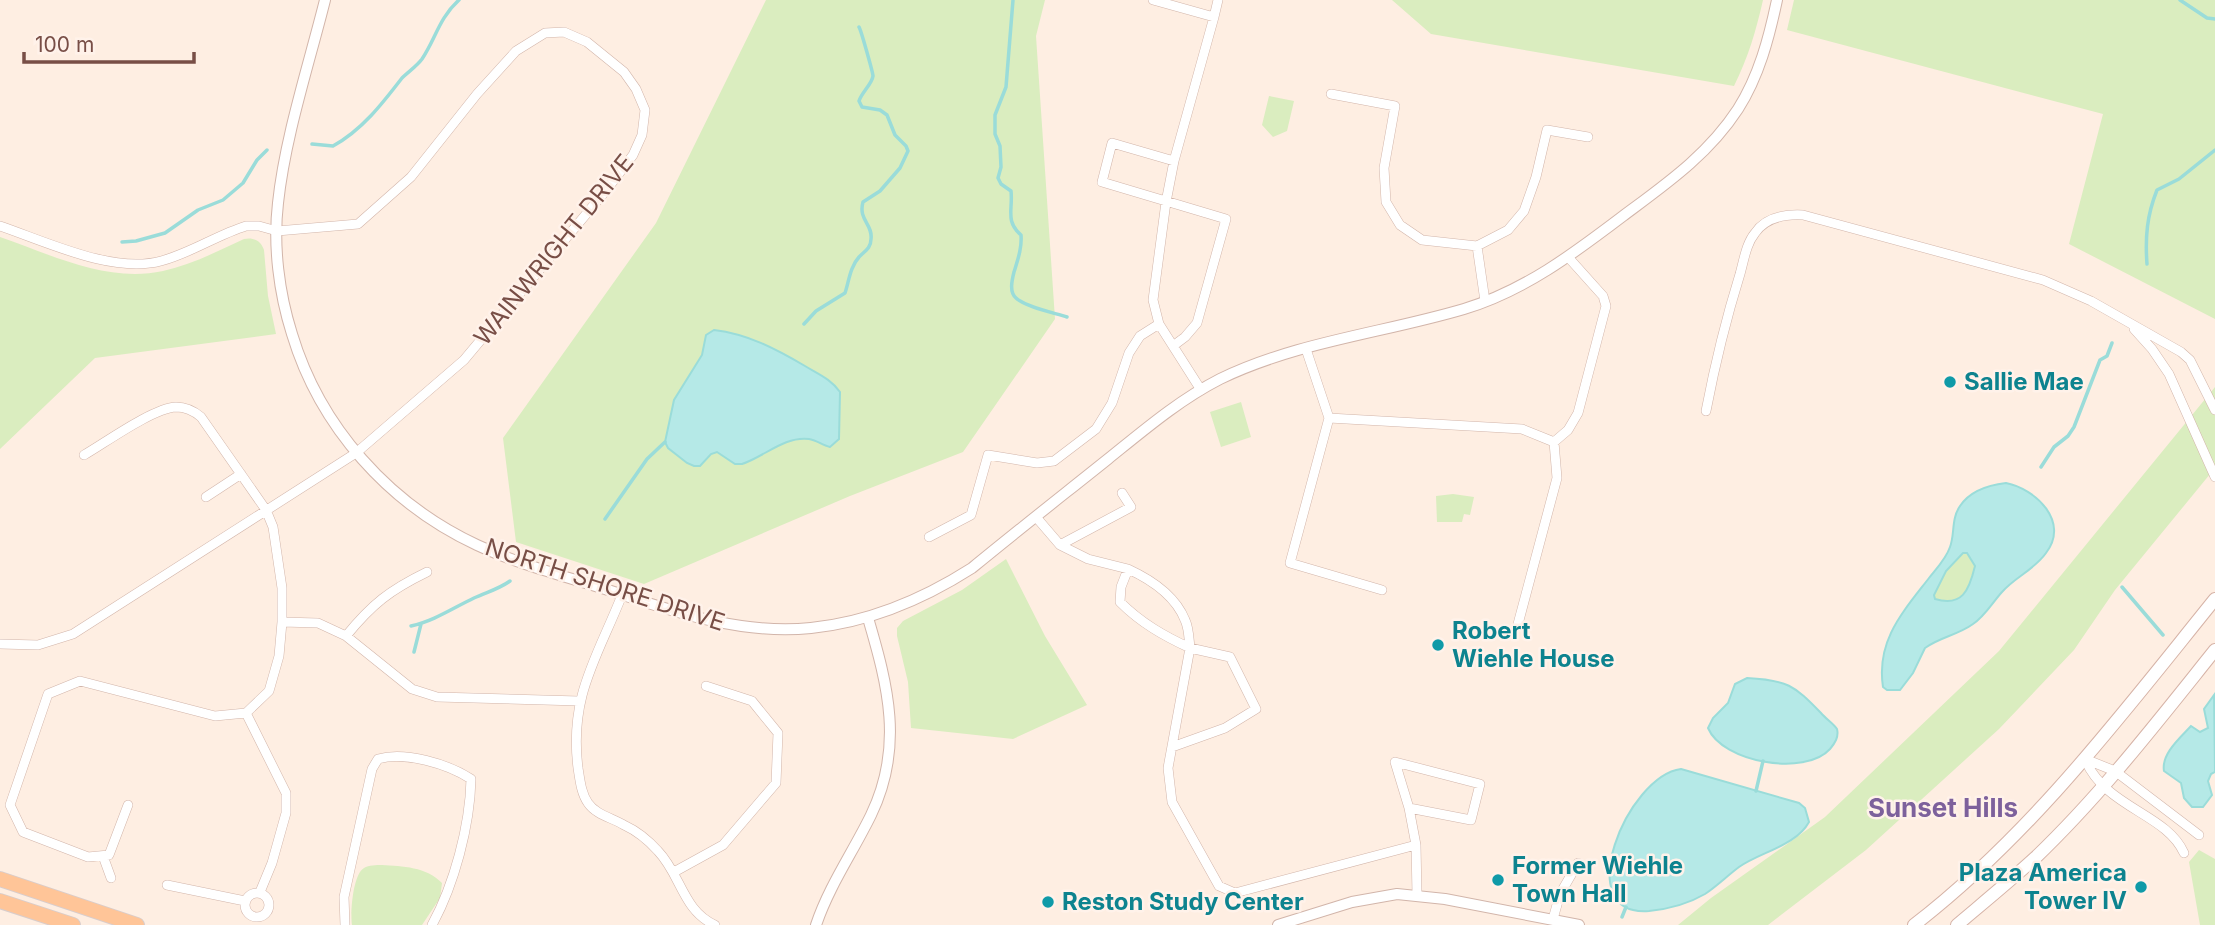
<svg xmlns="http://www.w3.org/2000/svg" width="2215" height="925" font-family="Inter,sans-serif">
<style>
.green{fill:#daedbf}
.water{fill:#b5e9e7;stroke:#9adcd9;stroke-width:2;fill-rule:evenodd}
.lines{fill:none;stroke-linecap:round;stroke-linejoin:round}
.stream{stroke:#9adcd9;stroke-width:3.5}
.minor-casing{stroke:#d2b5aa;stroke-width:10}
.tertiary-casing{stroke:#d2b5aa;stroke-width:12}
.secondary-casing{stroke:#d6b3a7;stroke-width:14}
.primary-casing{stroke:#d9cdcb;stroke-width:16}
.minor{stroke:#fff;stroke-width:9}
.tertiary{stroke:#fff;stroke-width:10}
.secondary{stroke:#fff;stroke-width:12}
.primary{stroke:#ffc598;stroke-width:14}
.culture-dot{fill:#0f9aa8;stroke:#fff2ea;stroke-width:2.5}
.labels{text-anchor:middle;stroke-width:5;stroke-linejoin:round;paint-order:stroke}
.street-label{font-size:24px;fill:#784e46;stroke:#fff2ea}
.culture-label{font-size:24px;font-weight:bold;fill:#0d838f;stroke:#fff2ea;text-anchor:start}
.neighbourhood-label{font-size:26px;font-weight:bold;fill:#7d619c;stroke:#fff2ea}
</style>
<rect width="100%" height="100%" fill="#feeee2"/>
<!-- green -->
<path class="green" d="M766,0h279l-9,36 19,283 -92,133 -113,44 -206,88 -128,-42 -13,-104 153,-215z
M1392,0h371c-7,31 -15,58 -29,86l-303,-52z
M1794,0h421v319l-146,-75 34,-130 -316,-84z
M1269,96l25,5 -7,30 -14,6 -11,-12z
M0,237c52,18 107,46 163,34 28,-6 55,-20 81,-32 10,-2 17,2 20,11l4,46 8,38 -181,24 -95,91z
M2215,387v81l-100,122 -41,60 -75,79 -133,121 -98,75h-90l33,-27 114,-81 174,-166z
M1241,402l10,35 -30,10 -11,-35z
M1453,494l21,3 -4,18 -6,-1 -2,8h-25l-1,-26z
M1963,553h4l8,13c-6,25 -12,41 -40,33l-2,-4 13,-24z
M1006,559l39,77 42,69 -74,34 -102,-11 -3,-46 -11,-46v-8l6,-7 59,-31z
M2199,850l16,9v66h-15l-11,-63z
M382,865c20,1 45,2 60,18l-2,15 -18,27h-70c-2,-12 1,-51 12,-57 5,-3 12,-3 18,-3z"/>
<!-- water -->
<path class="water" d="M714,330c34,4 62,19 91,36 13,8 26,13 35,26l-1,47 -9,8c-8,-2 -14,-7 -21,-8 -25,-3 -45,18 -67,25h-7l-18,-12 -6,2 -11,12h-6l-7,-3 -19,-15 -3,-6 9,-42 28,-45 4,-20z
M2006,483c30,6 64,39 40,70 -12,17 -31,24 -44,39 -10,11 -17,24 -29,32 -15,11 -33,13 -48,24l-12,25 -13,17h-13l-4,-3c-7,-46 19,-74 46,-109 7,-9 17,-19 21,-31 5,-13 1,-28 10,-41 10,-15 29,-21 46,-23zM1963,553h4l8,13c-6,25 -13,41 -40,33l-1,-4 12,-24z
M1747,678c40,2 47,7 74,35 5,6 12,10 16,16 2,8 -2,14 -7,20 -25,28 -108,13 -122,-21l5,-10 15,-15 7,-19z
M2214,695l1,77 -4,2 -3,7 4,14 -9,12h-11l-8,-9 -3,-15 -17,-12c-3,-17 16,-33 27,-45l9,6 8,-4 -4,-19z
M1681,769l118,34 6,5 4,14c-13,24 -49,30 -70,45 -12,9 -22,19 -34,27 -17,10 -36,15 -56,17 -80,6 -22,-135 32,-142z"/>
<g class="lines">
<!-- stream -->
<path class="stream" d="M1013,0l-7,87 -11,28v19l5,12 1,21 -3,11 3,6 10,7c2,19 -6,30 10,44 1,13 -3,24 -7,37 -2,8 -5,20 2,26 9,9 39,15 51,19
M2180,0l27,18 8,1
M312,144l21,2c29,-16 49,-42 69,-68 6,-6 15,-12 20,-19 14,-21 17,-41 37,-59
M122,242l14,-1 29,-8 33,-23 25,-10 20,-17 14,-23 10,-10
M2147,264c-2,-27 0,-49 10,-74l22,-11 36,-29
M804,324l12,-13 29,-18c4,-12 5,-26 14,-36 6,-6 12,-9 12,-18 2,-15 -13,-19 -8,-37l17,-11 20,-23 8,-17 -2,-5 -11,-11 -8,-20 -7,-5 -18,-3 -3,-6c3,-9 13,-17 14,-25 0,-3 -12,-46 -14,-49
M2041,467l13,-20 14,-11 6,-9 26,-67 7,-4 5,-13
M605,519l42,-60 18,-17
M2122,587l41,48
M411,626c23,-5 42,-18 63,-28 13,-6 25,-9 36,-17
M414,652l7,-28
M1756,791l7,-30
M1622,917l4,-10"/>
<!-- minor casing -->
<g class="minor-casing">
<path id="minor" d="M1153,0l61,17 4,-17
M1331,94l64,12 -11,62 2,34 14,23 22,15 55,6 31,-16 16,-19 12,-34 11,-47 41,7
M0,226c47,16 113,48 161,35 30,-8 56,-26 85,-35h13l18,5 81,-7 53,-47 66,-83 39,-43 29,-18 19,-1 23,10 37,30 12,17 9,21 -3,25 -9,20 -25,33 -144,172 -108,93 -283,181 -35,11 -38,-1
M1477,246l8,55
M2134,329l18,20 17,25 46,103
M1173,346l12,-9 12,-14 29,-104 -124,-37 10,-39 62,18
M1306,349l23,69 -39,145 92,27
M1201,390l-42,-66 -6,-24 13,-98 8,-41 40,-144
M1706,411c9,-47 20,-92 34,-137 4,-14 6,-30 15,-41 11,-16 29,-19 48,-18l240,65 48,21 90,51 9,8 25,50
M1329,418l193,11 32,13
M84,455c21,-12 69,-47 92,-48 10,0 18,4 25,10l65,93 7,17 9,61v34l-3,34 -10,35 -23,22 -31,3 -135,-35 -32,13 -38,111 13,27 65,25 21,-2 19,-50
M206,497l35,-23
M1036,517l24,28 28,14 40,10 -7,18 -1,15c21,21 44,34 70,46l-22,120 4,34 47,84 16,7 181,-48 -7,-37
M929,537l42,-22 17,-60 49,8 17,-2 42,-32 16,-26 17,-50 11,-17 19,-12
M1060,545l71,-38 -9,-14
M1128,569c24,11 47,26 57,51 4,8 4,20 5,28l40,9 26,52 -31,19 -53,19
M622,595c-25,63 -53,101 -44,173 2,12 3,25 10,35 8,12 25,15 36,22 13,6 25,16 34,26 23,24 25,60 57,74
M282,622l36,1 28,13 66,53 25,8 142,4
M1518,624l39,-146 -3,-36 14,-12 10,-17 28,-107 -3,-10 -35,-39
M346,636c26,-32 44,-46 81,-64
M246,713l40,80v20l-14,50 -12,29
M2085,759c20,49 81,54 99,94
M2085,759l30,12 84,64
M1395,762l85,22 -9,36 -62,-12z
M1416,845l1,50
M103,856l8,22
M674,872l49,-27 53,-62 2,-50 -26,-32 -46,-15
M167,885l78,16
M245 905a12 12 0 1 1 24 0a12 12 0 1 1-24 0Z
M1553,919l7,-25 18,-31
M345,925l-1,-28 28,-128 6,-10c27,-8 70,5 93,20 -1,47 -17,106 -39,146"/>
</g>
<!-- tertiary casing -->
<g class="tertiary-casing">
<path id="tertiary" d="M325,0c-16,64 -40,137 -47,203 -5,43 1,90 14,131 28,93 97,170 185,211 43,20 91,32 137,47 64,21 129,43 197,36 59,-6 111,-28 161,-60 45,-37 91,-73 136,-109 36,-29 71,-59 112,-80 76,-37 163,-46 244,-70 60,-18 109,-55 159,-93 43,-32 85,-61 115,-107 21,-33 31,-71 39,-109
M816,925c13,-39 37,-73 55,-110 33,-68 17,-129 -3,-197
M1278,925l74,-23 45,-8 48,5 134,26"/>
</g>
<!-- secondary casing -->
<g class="secondary-casing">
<path id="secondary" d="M1914,925c118,-91 208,-211 301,-326
M1957,925c26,-22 53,-44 78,-67 66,-63 123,-137 180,-208"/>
</g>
<!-- primary casing -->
<g class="primary-casing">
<path id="primary" d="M0,879l137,46
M0,901l73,24"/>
</g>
<!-- minor -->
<use href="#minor" class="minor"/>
<!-- tertiary -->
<use href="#tertiary" class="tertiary"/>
<!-- secondary -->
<use href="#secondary" class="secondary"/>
<!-- primary -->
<use href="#primary" class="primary"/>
</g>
<!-- markers -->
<g class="culture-dot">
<circle cx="1950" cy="382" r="7"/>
<circle cx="1438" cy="645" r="7"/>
<circle cx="1498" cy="880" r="7"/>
<circle cx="2141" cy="887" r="7"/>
<circle cx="1048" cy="902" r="7"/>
</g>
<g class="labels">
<!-- street labels -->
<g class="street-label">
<text transform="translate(554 250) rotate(-51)" y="8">WAINWRIGHT DRIVE</text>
<text transform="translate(605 585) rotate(18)" y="8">NORTH SHORE DRIVE</text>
</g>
<!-- culture labels -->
<g class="culture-label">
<text x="1964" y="390">Sallie Mae</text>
<text x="1452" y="639">Robert<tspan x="1452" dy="28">Wiehle House</tspan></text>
<text x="1512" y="874">Former Wiehle<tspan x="1512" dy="28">Town Hall</tspan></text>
<text x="2127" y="881" text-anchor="end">Plaza America<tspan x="2127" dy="28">Tower IV</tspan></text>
<text x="1062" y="910">Reston Study Center</text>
</g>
<!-- neighbourhood labels -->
<g class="neighbourhood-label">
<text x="1943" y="817">Sunset Hills</text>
</g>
</g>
<!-- scale -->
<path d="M24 52v10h170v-10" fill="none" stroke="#784e46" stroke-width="3.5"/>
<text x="35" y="52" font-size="21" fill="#784e46" stroke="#fff2ea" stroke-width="5" paint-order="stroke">100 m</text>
</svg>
